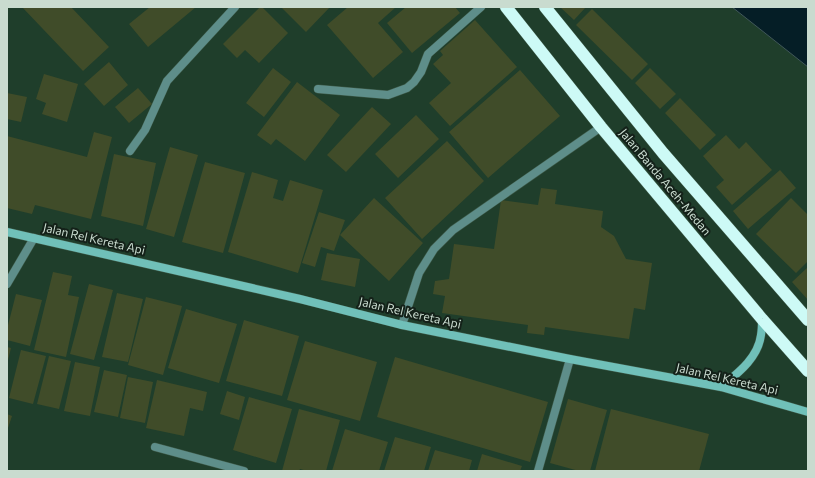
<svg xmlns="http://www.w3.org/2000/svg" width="815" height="478" font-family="Commissioner,sans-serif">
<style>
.water{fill:#051e26;stroke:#405759}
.building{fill:#404c29}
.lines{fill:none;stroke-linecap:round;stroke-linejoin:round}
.street-casing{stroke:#3e5a49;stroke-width:9}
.secondary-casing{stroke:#3e5a49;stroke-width:9}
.highway-casing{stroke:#3e5a49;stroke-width:13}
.street{stroke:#5e8e8a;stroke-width:8}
.secondary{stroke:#70c0b9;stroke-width:8}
.highway{stroke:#cdfaf6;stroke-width:12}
.labels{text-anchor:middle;stroke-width:4;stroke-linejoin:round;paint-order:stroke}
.street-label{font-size:12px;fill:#c9dbcf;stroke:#142119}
</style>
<rect width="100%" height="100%" fill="#1f3e2b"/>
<!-- water -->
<path class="water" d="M732,7h76v60z"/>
<!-- building -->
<path class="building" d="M22,7h49l38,40 -26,24z
M150,7h46l-48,40 -19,-23z
M260,7h2l26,26 -29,30 -14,-13 -8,8 -14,-14z
M281,7h49l-24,25z
M348,7h48l-18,16 25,29 -30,26 -46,-53z
M406,7h49l5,6 -48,40 -25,-30z
M560,7h26l-12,13z
M592,9l56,55 -16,16 -56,-55z
M475,20l42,47 -67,59 -21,-23 22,-20 -18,-19 10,-9 -3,-4z
M109,62l19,23 -24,21 -20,-22z
M273,68l18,14 -27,35 -18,-14z
M650,68l26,26 -16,15 -25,-26z
M520,70l40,46 -72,62 -39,-46z
M44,74l34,10 -11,38 -25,-8 4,-11 -10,-4z
M297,82l43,33 -35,46 -29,-22 -5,6 -14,-10z
M138,88l14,16 -23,19 -14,-16z
M7,93l20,4 -6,25 -14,-3z
M680,98l36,37 -16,15 -35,-37z
M372,107l19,17 -45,48 -19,-17z
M416,115l23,24 -41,39 -23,-24z
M94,132l18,5 -21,82 -56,-14 -3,9 -25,-6v-72l80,21z
M726,135l13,14 7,-7 26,28 -40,35 -16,-18 8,-7 -21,-24z
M447,141l37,40 -62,58 -37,-41z
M170,147l28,8 -24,82 -28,-8z
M114,154l42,9 -13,63 -42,-10z
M205,162l40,11 -22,80 -41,-11z
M780,170l16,18 -48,41 -15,-18z
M252,172l26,8 -5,18 10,3 7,-21 33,10 -25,83 -70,-21z
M541,188l16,2 -2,14 48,7 -2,16 13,9 12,23 26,4 -7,47 -11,-2 -5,31 -84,-12 -1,8 -17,-2 1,-8 -86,-12 3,-17 -12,-2 2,-13 14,-2 5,-35 40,5 7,-49 37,5z
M374,198l49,45 -34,38 -49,-46z
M791,198l17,17v46l-12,12 -40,-39z
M319,212l26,8 -11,31 -13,-4 -6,20 -13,-4z
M327,253l33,6 -5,28 -34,-7z
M808,267v33l-16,-18z
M53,272l19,4 -4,19 11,2 -13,60 -32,-7z
M89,284l24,6 -19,70 -24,-6z
M117,293l26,6 -15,63 -26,-5z
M16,294l26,6 -12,46 -23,-6v-11z
M146,297l36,9 -19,69 -35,-10z
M186,309l51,15 -18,59 -51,-15z
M244,320l55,16 -17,60 -56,-15z
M305,341l72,21 -17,59 -73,-21z
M7,347l4,1 -3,12h-1z
M21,350l25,6 -13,48 -24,-6z
M49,356l22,5 -12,48 -22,-5z
M395,357l153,45 -18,60 -153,-45z
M75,362l25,5 -10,49 -26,-5z
M104,370l23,5 -9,42 -24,-5z
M128,377l25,5 -8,41 -25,-5z
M157,380l50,12 -4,19 -13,-3 -6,28 -38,-8z
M227,391l18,6 -6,23 -19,-6z
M249,397l43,12 -16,54 -43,-13z
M568,399l39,11 -17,61h-11l-29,-8z
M299,409l41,11 -14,51h-19l-7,-2 -1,2h-17z
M611,409l98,25 -10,37h-104z
M7,414l5,2 -5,15z
M345,429l43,13 -9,29h-47z
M395,437l36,10 -7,24h-40z
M435,450l37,10 -3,11h-41z
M482,454l40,12 -2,5h-43z"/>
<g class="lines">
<!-- street casing -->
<g class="street-casing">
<path id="street" d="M318,89l70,6 19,-7 7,-6 7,-10 7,-18 53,-47
M130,151l15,-21 22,-49 68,-74
M7,284l27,-46
M402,325l17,-52 15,-24 19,-19 148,-103
M155,447l89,24
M538,471l32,-112"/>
</g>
<!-- secondary casing -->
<g class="secondary-casing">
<path id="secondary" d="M7,232l293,67 102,26 168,34 151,28 87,25
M721,387c17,-14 37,-29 40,-52 1,-6 1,-11 1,-16"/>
</g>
<!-- highway casing -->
<g class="highway-casing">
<path id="highway" d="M506,7l95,120 161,192 46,52
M545,7l118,146 145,167"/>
</g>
<!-- street -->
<use href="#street" class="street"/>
<!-- secondary -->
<use href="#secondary" class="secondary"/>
<!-- highway -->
<use href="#highway" class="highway"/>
</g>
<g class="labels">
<!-- street labels -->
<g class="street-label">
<text transform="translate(665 182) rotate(50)" y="4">Jalan Banda Aceh-Medan</text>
<text transform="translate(94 239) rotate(13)" y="4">Jalan Rel Kereta Api</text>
<text transform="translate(410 313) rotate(13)" y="4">Jalan Rel Kereta Api</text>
<text transform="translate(727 379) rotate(13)" y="4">Jalan Rel Kereta Api</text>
</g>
</g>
<!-- border -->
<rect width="815" height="478" fill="none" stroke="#c9dbcf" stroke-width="16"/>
</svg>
